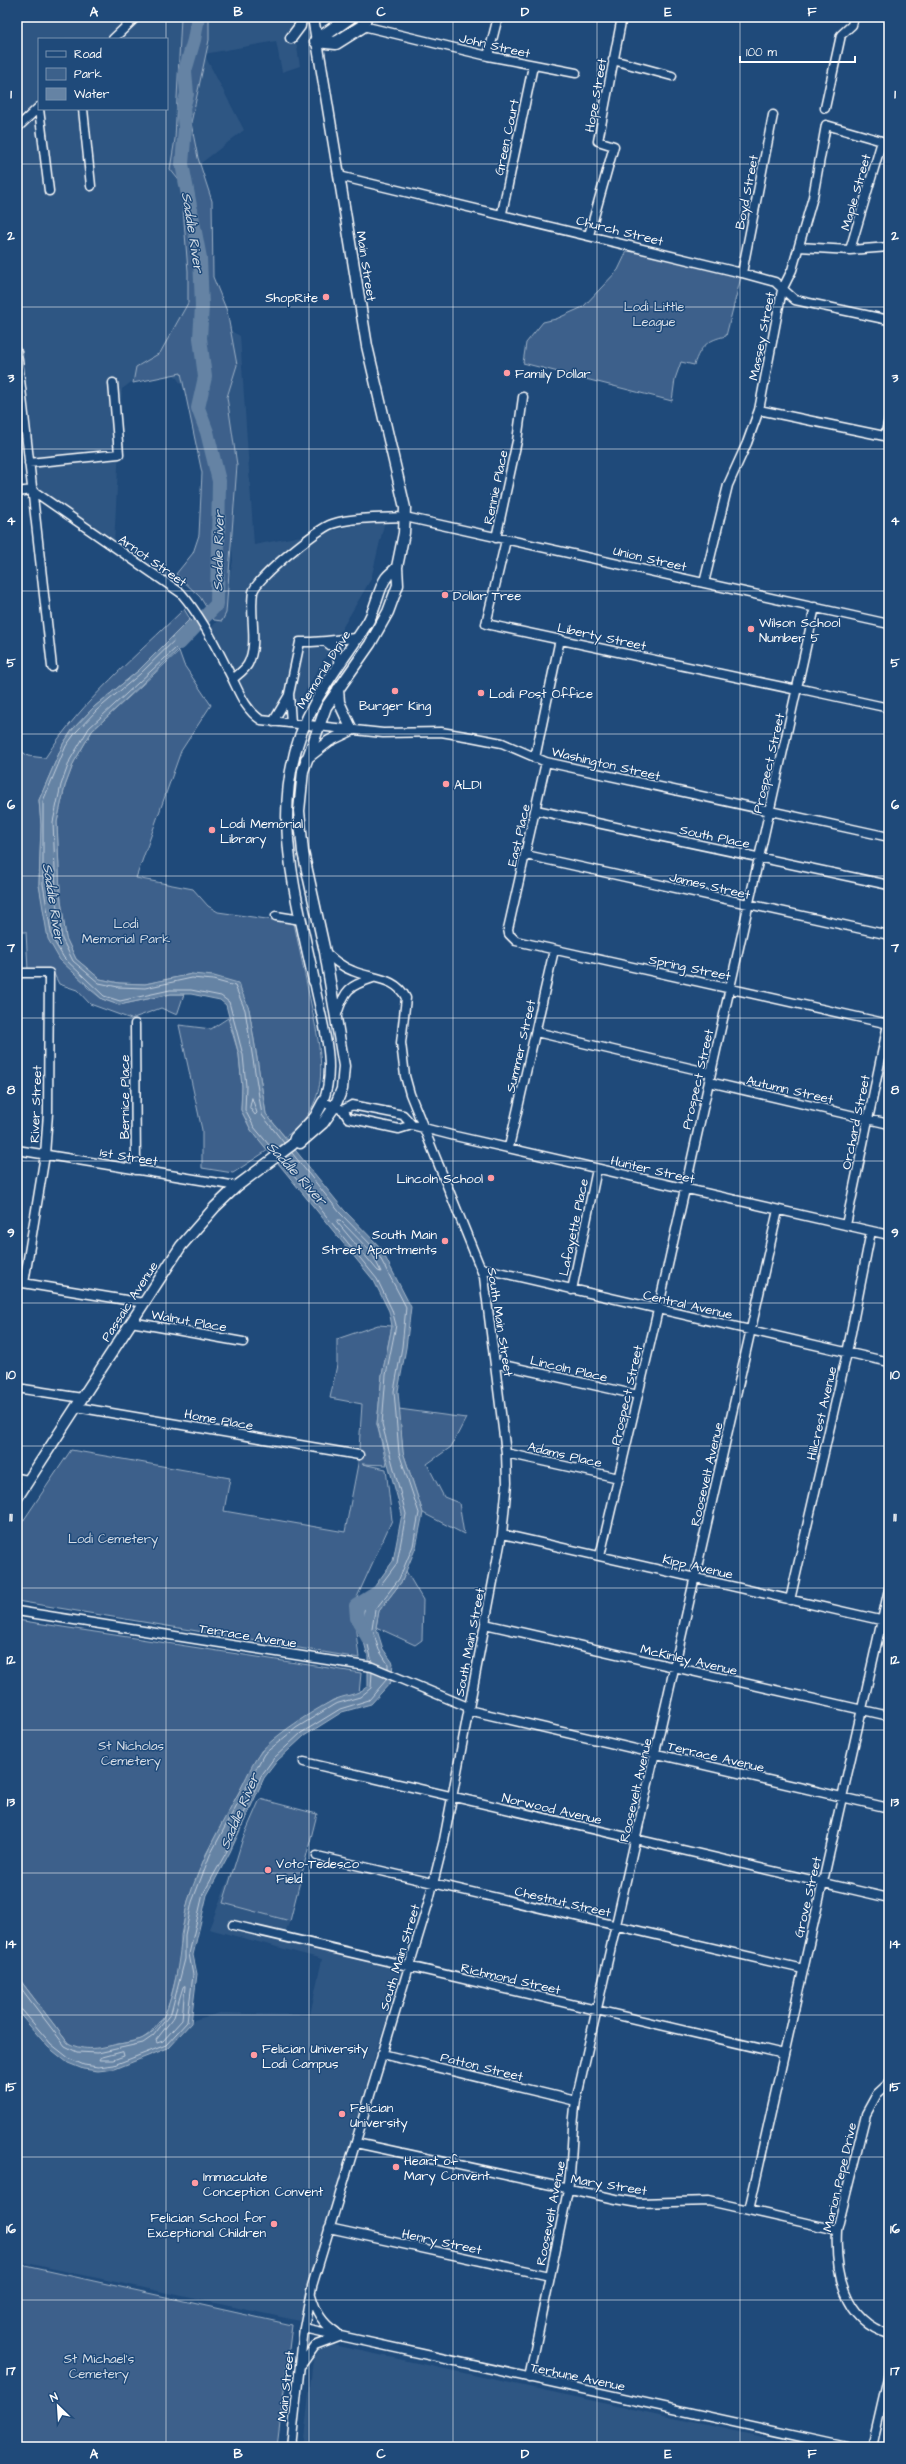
<svg xmlns="http://www.w3.org/2000/svg" width="906" height="2464" font-family="'Architects Daughter',sans-serif">
<style>
.built{fill:#2e5683;fill-rule:evenodd}
.green{fill:#3c618b;stroke:#9eb0c5}
.water{fill:#6583a4;stroke:#a3b5c8}
.lines{fill:none;stroke-linecap:round;stroke-linejoin:round}
.shore{stroke:#c1cddb;stroke-width:1}
.river{stroke:#6583a4;stroke-width:14}
.minor-casing{stroke:#fff;stroke-width:11}
.major-casing{stroke:#fff;stroke-width:13}
.highway-casing{stroke:#fff;stroke-width:15}
.minor{stroke:#1f4a7a;stroke-width:8}
.major{stroke:#1f4a7a;stroke-width:10}
.highway{stroke:#1f4a7a;stroke-width:12}
.grid{fill:none;stroke:#fff;stroke-width:1;stroke-opacity:0.55}
.poi-dot{fill:#ff9aa2;stroke:#1f4a7a;stroke-width:1.5}
.labels{text-anchor:middle;stroke-width:3;stroke-linejoin:round;paint-order:stroke}
.street-label{font-size:13px;fill:#fff;stroke:#1f4a7a}
.poi-label{font-size:13px;fill:#fff;stroke:#1f4a7a;text-anchor:start}
.park-label{font-size:13px;fill:#d8dfe8;stroke:#1f4a7a}
.water-label{font-size:14px;font-style:italic;fill:#d8e0e8;stroke:#1f4a7a}
.neatline{fill:none;stroke:#fff;stroke-width:1.5}
.grid-label{font-size:13px;text-anchor:middle;font-weight:bold;fill:#fff}
</style>
<rect width="100%" height="100%" fill="#1f4a7a"/>
<filter id="ink" filterUnits="userSpaceOnUse"><feTurbulence type="fractalNoise" baseFrequency=".025" numOctaves="2"/><feDisplacementMap in="SourceGraphic" scale="8" xChannelSelector="R" yChannelSelector="G"/><feConvolveMatrix kernelMatrix="1 2 1 2 8 2 1 2 1" color-interpolation-filters="sRGB"/></filter>
<g filter="url(#ink)">
<!-- built -->
<path class="built" d="M17,17h275l8,49 -18,6 -6,-31 -72,13 40,76 -52,40 19,150 29,16 14,209 89,-17 43,-12 -15,63 -82,140 -32,-6 -48,-82 12,-15 12,-55 -11,-120 -59,-82 -41,30 -8,156 -84,-57 -13,-121zM39,39h128v70h-128z
M260,1799l57,15 -27,107 -7,16 64,9 56,26 -26,76 -77,273 -283,-60v-250l105,52 64,-41 34,-9 90,2 12,-56 -113,-30z
M333,2345l448,96 19,6h-497l10,-87 7,-10z"/>
<!-- green -->
<path class="green" d="M181,17h28v23l-18,83 7,35 14,43 1,76 14,34 10,54 -10,32 10,68 -11,148 -4,8 -8,-1 -14,-23 -24,-23 17,-21 6,-18 3,-62 -21,-100 -48,10 3,-16 24,-14 28,-50v-32l-7,-88 -11,-14 5,-30z
M628,249l113,28 -15,59c-18,4 -26,10 -32,29l-13,-3 -6,17 -3,22 -149,-38 3,-20 17,-21 13,-3 27,-12 35,-37z
M184,609l6,10 -52,52 -44,36 -21,22 -10,15 -24,56 2,25 -2,60 4,19 44,83 15,12 17,6 52,-11h13l-7,21 -16,-7 -30,11 -41,-15 -13,-14 -18,-6 -7,-14h-24l-2,-38h-9v-184l11,8 17,2c37,-57 91,-102 139,-149z
M179,651l5,14 27,40 -30,46 -45,127 57,11 15,17 10,6 76,11c6,27 11,54 17,81 10,51 24,97 -26,133l-19,-23 -17,-105 -57,-35 -47,10 -26,-1 -19,-4 -24,-20 -10,-21 -6,-45 -3,-71 8,-36 9,-24 18,-31z
M228,1018l11,37 3,32 -1,23 10,20 17,20 -35,23 -31,-5v-38l-23,-105 32,4z
M378,1325l14,1 -10,49 -5,49 10,41 -25,-1 24,5 6,51 -39,86 6,52 -342,-57v-71l54,-80 159,28 -6,33 121,21 13,-68 4,-60 -32,-6 7,-33v-26z
M399,1409l67,9 -15,29 -24,17 17,33 15,6 5,31 -41,-21 -20,-61z
M406,1571l17,29 -1,40 -7,5 -39,-18 3,-16 23,-30z
M17,1620l344,53 -2,21 -26,6 -39,25 -33,26 -55,103 -18,47 -7,34v23l-14,54 -17,21 -8,6 -45,10h-18l-11,-6 -51,-67z
M260,1799l57,15 -27,107 -67,-18 20,-65z
M17,2264l275,61 -15,122h-260z"/>
<!-- water -->
<path class="water" d="M190,619l5,15 -103,97 -18,31 -9,24 -8,36 3,71 6,45 10,21 24,20 19,4 26,1 47,-10 22,2 24,7 11,26 17,105 78,96 36,37 31,60 -5,41 -8,43 5,61 20,61 -7,34 -14,34 -23,30 -3,16 7,22 10,14 -2,19 -20,22 -29,8 -38,24 -27,25 -13,17 -34,74 -23,43 -14,60 4,19 -6,49 -23,25 -53,21 -17,2 -15,-2 -15,-6 -20,-16 -31,-36v-35l51,67c17,9 32,5 50,1 7,-1 16,-2 23,-5 40,-15 37,-103 47,-138 12,-39 32,-74 51,-109 7,-13 13,-29 22,-40 12,-16 53,-42 71,-51 13,-7 23,-4 36,-15v-29l-10,-38 4,-15 31,-43 9,-47 -25,-90 5,-49 10,-49 -3,-15 -15,-30 -123,-151 -10,-20 1,-24 -3,-31 -13,-50 -6,-5 -29,-6h-20l-52,11 -17,-6 -42,-39 -12,-21 -9,-54 2,-60 -2,-25 24,-56 10,-15 21,-22 44,-36z"/>
<g class="lines">
<!-- shore -->
<path class="shore" d="M252,1098l5,15 -2,2 -5,-7z
M274,1151l-20,-24 -9,-17 1,-24 -3,-31 -14,-53 -8,-6 -30,-6h-21l-50,11 -16,-5 -40,-38 -12,-20 -9,-54v-83l23,-55 10,-14 21,-22 43,-36 47,-46 3,6 -14,14 -87,80 -19,32 -9,25 -8,37 3,71 6,46 11,22 26,22 19,4 27,1 47,-10 21,2 22,6 10,24 17,105 22,28
M292,1153l48,60 36,37 30,57 -4,40 -8,44 5,62 20,60 -6,33 -14,33 -24,31 -3,19 7,21 9,14v4
M281,1160l96,119 15,31 4,15 -10,50 -4,49 24,90 -9,49 -32,43 -3,13 10,43
M338,1220h2l32,33 9,19 -3,-1 -41,-49z
M17,1983l48,63 12,6 21,1 45,-10 10,-7 18,-23 14,-54v-24l7,-33 18,-47 54,-101 32,-26 39,-24 25,-7 11,-9 1,-16
M185,1986l-3,34 -19,21 -6,2 -1,-3 18,-23 9,-30z
M17,2009l5,1 29,34 19,15 14,6 14,2 16,-2 52,-20 21,-23 6,-47 -4,-21 14,-60 24,-43 34,-75 13,-18 27,-25 39,-24 29,-9 18,-21
M123,2052l1,4 -11,4h-14l1,-2z"/>
<!-- river -->
<path class="river" d="M180,643l37,-39 2,-123 -12,-49 -9,-24 7,-31 -5,-39 2,-32 -2,-48 -18,-94 3,-36 -2,-20 4,-14 -2,-23 9,-31 4,-23
M368,1638l-11,-20 -1,-12 24,-15"/>
<!-- minor casing -->
<g class="minor-casing">
<path id="minor" d="M363,26l125,30 88,17
M113,39l21,-20
M488,56l10,-39
M613,60l59,16
M825,108l16,-73 11,-10 2,-8
M39,109l10,82
M83,109l8,77
M17,128l22,-21
M339,176l403,97 33,9 20,18 94,20
M502,213l31,-147
M589,235l25,-89 -16,-5 24,-124
M799,247l51,3 39,-3
M742,273l31,-158
M17,352l35,315
M759,410l130,27
M885,437l4,-18
M29,463l90,-9 -6,-71
M17,492l15,-2 149,103c20,23 34,52 48,79 9,17 15,37 32,48l122,13 58,-1 30,5 31,6 44,19 343,75
M496,538l21,-97 6,-44
M506,540l-20,84 311,66
M704,583l24,-98 19,-42 12,-33 23,-120 10,-20 21,-73 13,-72 56,16 -32,109
M326,642l9,7 4,15
M233,679c4,-4 12,-9 15,-15 11,-21 1,-49 5,-72 3,-14 66,-64 79,-68 23,-7 50,-6 73,-7l484,107
M797,688l92,20
M273,722l16,-27
M291,723l-2,-29 11,-52c20,1 37,-3 57,-4
M535,758l25,-119
M546,762l-38,167 1,5 7,7 373,83
M536,810l353,75
M526,855l363,80
M276,916l25,4
M17,973h32l-1,140 -3,42 -21,128
M314,981c7,38 24,83 9,121l20,8 5,8 51,11 13,-4
M337,1014c8,-25 12,-28 36,-36
M135,1024l1,146
M536,1032l175,41
M709,1082l180,42
M343,1110l9,-5 51,10 9,10 43,11 434,99
M509,1147l45,-197
M17,1150l220,36
M846,1225l42,-201
M481,1268l408,94
M17,1282l127,21
M572,1290l25,-121
M131,1322l112,20
M495,1363l143,32
M17,1388l65,10
M76,1407l283,48
M506,1453l113,25
M17,1478l11,2
M502,1534l387,88
M600,1556l58,-246 157,-703
M790,1600l57,-247 24,-122
M17,1611l355,56 96,40
M485,1624l404,92
M468,1710l421,98
M304,1762l585,136
M317,1856l486,113
M233,1925l551,129
M382,2054l194,47
M889,2083l-12,11 -11,20 -29,116c-2,41 6,91 52,104
M356,2143l260,56 23,4 70,-2 128,29
M749,2210l140,-621
M329,2228l221,48
M311,2295c5,17 11,28 25,37
M304,2328l543,119
M302,2364l13,-18 24,-9
M529,2378l39,-188c5,-30 3,-60 8,-89l202,-891
M291,2447l13,-119 8,-42 116,-382 16,-64 58,-306 5,-51 -1,-30 -22,-176 -74,-183 -5,-18 -4,-33 5,-45c-10,-21 -34,-19 -53,-27 -11,-4 -19,-11 -28,-19
M872,2447l17,-74"/>
</g>
<!-- major casing -->
<g class="major-casing">
<path id="major" d="M291,38l9,-12 1,-9
M306,759l23,-18 23,-11 -13,-28 -1,-13
M314,981c-20,-96 -50,-188 2,-280 15,-27 34,-51 50,-76 10,-14 12,-36 20,-47 3,-4 8,-7 11,-11
M300,1143l23,-20 12,-17 7,-17 2,-23 -19,-114 -22,-100 -4,-41 4,-40 23,-64 44,-63 18,-32 10,-27 -1,-18 7,-34 1,-25 -38,-162 -54,-329
M17,1498l164,-252 34,-39 22,-21 56,-42 2,-6 20,-21 8,-15"/>
</g>
<!-- highway casing -->
<g class="highway-casing">
<path id="highway" d="M316,41l20,2 27,-17 2,-9
M316,41l34,-24"/>
</g>
<!-- minor -->
<use href="#minor" class="minor"/>
<!-- major -->
<use href="#major" class="major"/>
<!-- highway -->
<use href="#highway" class="highway"/>
</g>
</g>
<!-- grid -->
<path class="grid" d="M166,17v22M309,17v2430M453,17v2430M597,17v2430M740,17v2430M166,109v2338M17,164h872M17,307h872M17,449h872M17,591h872M17,734h872M17,876h872M17,1018h872M17,1161h872M17,1303h872M17,1446h872M17,1588h872M17,1730h872M17,1873h872M17,2015h872M17,2157h872M17,2300h872"/>
<!-- markers -->
<g class="poi-dot">
<circle cx="326" cy="297" r="4"/>
<circle cx="507" cy="373" r="4"/>
<circle cx="445" cy="595" r="4"/>
<circle cx="751" cy="629" r="4"/>
<circle cx="395" cy="691" r="4"/>
<circle cx="481" cy="693" r="4"/>
<circle cx="446" cy="784" r="4"/>
<circle cx="212" cy="830" r="4"/>
<circle cx="491" cy="1178" r="4"/>
<circle cx="445" cy="1241" r="4"/>
<circle cx="268" cy="1870" r="4"/>
<circle cx="254" cy="2055" r="4"/>
<circle cx="342" cy="2114" r="4"/>
<circle cx="396" cy="2167" r="4"/>
<circle cx="195" cy="2183" r="4"/>
<circle cx="274" cy="2224" r="4"/>
</g>
<g class="labels">
<!-- street labels -->
<g class="street-label">
<text transform="translate(495 45) rotate(13)" y="5">John Street</text>
<text transform="translate(595 95) rotate(-80)" y="5">Hope Street</text>
<text transform="translate(506 137) rotate(-78)" y="5">Green Court</text>
<text transform="translate(746 192) rotate(-79)" y="5">Boyd Street</text>
<text transform="translate(855 192) rotate(-74)" y="5">Maple Street</text>
<text transform="translate(620 230) rotate(14)" y="5">Church Street</text>
<text transform="translate(367 266) rotate(81)" y="5">Main Street</text>
<text transform="translate(761 336) rotate(-79)" y="5">Massey Street</text>
<text transform="translate(495 487) rotate(-78)" y="5">Rennie Place</text>
<text transform="translate(650 558) rotate(13)" y="5">Union Street</text>
<text transform="translate(153 560) rotate(35)" y="5">Arnot Street</text>
<text transform="translate(602 636) rotate(12)" y="5">Liberty Street</text>
<text transform="translate(323 669) rotate(-58)" y="5">Memorial Drive</text>
<text transform="translate(606 763) rotate(13)" y="5">Washington Street</text>
<text transform="translate(768 763) rotate(-77)" y="5">Prospect Street</text>
<text transform="translate(518 835) rotate(-77)" y="5">East Place</text>
<text transform="translate(715 836) rotate(12)" y="5">South Place</text>
<text transform="translate(710 885) rotate(13)" y="5">James Street</text>
<text transform="translate(690 967) rotate(12)" y="5">Spring Street</text>
<text transform="translate(520 1046) rotate(-77)" y="5">Summer Street</text>
<text transform="translate(697 1079) rotate(-77)" y="5">Prospect Street</text>
<text transform="translate(790 1089) rotate(13)" y="5">Autumn Street</text>
<text transform="translate(124 1097) rotate(-90)" y="5">Bernice Place</text>
<text transform="translate(35 1104) rotate(-88)" y="5">River Street</text>
<text transform="translate(855 1122) rotate(-78)" y="5">Orchard Street</text>
<text transform="translate(129 1156) rotate(9)" y="5">1st Street</text>
<text transform="translate(653 1169) rotate(13)" y="5">Hunter Street</text>
<text transform="translate(573 1227) rotate(-78)" y="5">Lafayette Place</text>
<text transform="translate(129 1301) rotate(-57)" y="5">Passaic Avenue</text>
<text transform="translate(688 1304) rotate(13)" y="5">Central Avenue</text>
<text transform="translate(189 1320) rotate(10)" y="5">Walnut Place</text>
<text transform="translate(501 1322) rotate(81)" y="5">South Main Street</text>
<text transform="translate(569 1368) rotate(13)" y="5">Lincoln Place</text>
<text transform="translate(626 1395) rotate(-77)" y="5">Prospect Street</text>
<text transform="translate(821 1413) rotate(-77)" y="5">Hillcrest Avenue</text>
<text transform="translate(219 1419) rotate(10)" y="5">Home Place</text>
<text transform="translate(565 1454) rotate(13)" y="5">Adams Place</text>
<text transform="translate(706 1474) rotate(-77)" y="5">Roosevelt Avenue</text>
<text transform="translate(698 1566) rotate(13)" y="5">Kipp Avenue</text>
<text transform="translate(248 1635) rotate(9)" y="5">Terrace Avenue</text>
<text transform="translate(469 1642) rotate(-79)" y="5">South Main Street</text>
<text transform="translate(689 1659) rotate(13)" y="5">McKinley Avenue</text>
<text transform="translate(716 1756) rotate(13)" y="5">Terrace Avenue</text>
<text transform="translate(635 1790) rotate(-77)" y="5">Roosevelt Avenue</text>
<text transform="translate(552 1808) rotate(13)" y="5">Norwood Avenue</text>
<text transform="translate(807 1897) rotate(-77)" y="5">Grove Street</text>
<text transform="translate(563 1901) rotate(13)" y="5">Chestnut Street</text>
<text transform="translate(399 1957) rotate(-73)" y="5">South Main Street</text>
<text transform="translate(511 1978) rotate(13)" y="5">Richmond Street</text>
<text transform="translate(482 2066) rotate(14)" y="5">Patton Street</text>
<text transform="translate(839 2177) rotate(-77)" y="5">Marion Pepe Drive</text>
<text transform="translate(609 2184) rotate(9)" y="5">Mary Street</text>
<text transform="translate(550 2213) rotate(-79)" y="5">Roosevelt Avenue</text>
<text transform="translate(442 2241) rotate(12)" y="5">Henry Street</text>
<text transform="translate(578 2376) rotate(12)" y="5">Terhune Avenue</text>
<text transform="translate(285 2386) rotate(-84)" y="5">Main Street</text>
</g>
<!-- poi labels -->
<g class="poi-label">
<text x="318" y="302" text-anchor="end">ShopRite</text>
<text x="515" y="378">Family Dollar</text>
<text x="453" y="600">Dollar Tree</text>
<text x="759" y="627">Wilson School<tspan x="759" dy="15">Number 5</tspan></text>
<text x="489" y="698">Lodi Post Office</text>
<text x="395" y="710" text-anchor="middle">Burger King</text>
<text x="454" y="789">ALDI</text>
<text x="220" y="828">Lodi Memorial<tspan x="220" dy="15">Library</tspan></text>
<text x="483" y="1183" text-anchor="end">Lincoln School</text>
<text x="437" y="1239" text-anchor="end">South Main<tspan x="437" dy="15">Street Apartments</tspan></text>
<text x="276" y="1868">Voto-Tedesco<tspan x="276" dy="15">Field</tspan></text>
<text x="262" y="2053">Felician University<tspan x="262" dy="15">Lodi Campus</tspan></text>
<text x="350" y="2112">Felician<tspan x="350" dy="15">University</tspan></text>
<text x="404" y="2165">Heart of<tspan x="404" dy="15">Mary Convent</tspan></text>
<text x="203" y="2181">Immaculate<tspan x="203" dy="15">Conception Convent</tspan></text>
<text x="266" y="2222" text-anchor="end">Felician School for<tspan x="266" dy="15">Exceptional Children</tspan></text>
</g>
<!-- park labels -->
<g class="park-label">
<text x="654" y="311">Lodi Little<tspan x="654" dy="15">League</tspan></text>
<text x="126" y="928">Lodi<tspan x="126" dy="15">Memorial Park</tspan></text>
<text x="113" y="1543">Lodi Cemetery</text>
<text x="131" y="1750">St Nicholas<tspan x="131" dy="15">Cemetery</tspan></text>
<text x="99" y="2363">St Michael's<tspan x="99" dy="15">Cemetery</tspan></text>
</g>
<!-- water labels -->
<g class="water-label">
<text transform="translate(193 232) rotate(81)" y="5">Saddle River</text>
<text transform="translate(218 551) rotate(-89)" y="5">Saddle River</text>
<text transform="translate(54 903) rotate(81)" y="5">Saddle River</text>
<text transform="translate(297 1173) rotate(47)" y="5">Saddle River</text>
<text transform="translate(239 1811) rotate(-67)" y="5">Saddle River</text>
</g>
</g>
<!-- margin -->
<rect width="906" height="2464" fill="none" stroke="#1f4a7a" stroke-width="44"/>
<!-- legend -->
<rect x="38" y="38" width="130" height="72" fill="#1f4a7a" stroke="#7992af"/>
<rect x="46" y="51" width="20" height="6" fill="#1f4a7a" stroke="#7992af"/>
<text x="74" y="58" font-size="12" fill="#ffffff">Road</text>
<rect x="46" y="68" width="20" height="12" fill="#3c618b" stroke="#7992af"/>
<text x="74" y="78" font-size="12" fill="#ffffff">Park</text>
<rect x="46" y="88" width="20" height="12" fill="#6583a4" stroke="#7992af"/>
<text x="74" y="98" font-size="12" fill="#ffffff">Water</text>
<!-- north arrow -->
<g transform="translate(58 2406) rotate(335)" stroke="#1f4a7a" stroke-width="3" paint-order="stroke">
<path d="M0-3L7 15L0 10L-7 15Z" fill="#ffffff"/>
<text y="-6" font-size="11" font-weight="bold" text-anchor="middle" fill="#ffffff">N</text>
</g>
<!-- scale -->
<path d="M740 56v6h115v-6" fill="none" stroke="#ffffff" stroke-width="2"/>
<text x="746" y="56" font-size="12" fill="#ffffff" stroke="#1f4a7a" stroke-width="3" paint-order="stroke">100 m</text>
<rect x="22" y="22" width="862" height="2420" class="neatline"/>
<g class="grid-label">
<text x="94" y="16">A</text>
<text x="238" y="16">B</text>
<text x="381" y="16">C</text>
<text x="525" y="16">D</text>
<text x="668" y="16">E</text>
<text x="812" y="16">F</text>
<text x="11" y="98">1</text>
<text x="895" y="98">1</text>
<text x="11" y="240">2</text>
<text x="895" y="240">2</text>
<text x="11" y="382">3</text>
<text x="895" y="382">3</text>
<text x="11" y="525">4</text>
<text x="895" y="525">4</text>
<text x="11" y="667">5</text>
<text x="895" y="667">5</text>
<text x="11" y="809">6</text>
<text x="895" y="809">6</text>
<text x="11" y="952">7</text>
<text x="895" y="952">7</text>
<text x="11" y="1094">8</text>
<text x="895" y="1094">8</text>
<text x="11" y="1237">9</text>
<text x="895" y="1237">9</text>
<text x="11" y="1379">10</text>
<text x="895" y="1379">10</text>
<text x="11" y="1521">11</text>
<text x="895" y="1521">11</text>
<text x="11" y="1664">12</text>
<text x="895" y="1664">12</text>
<text x="11" y="1806">13</text>
<text x="895" y="1806">13</text>
<text x="11" y="1948">14</text>
<text x="895" y="1948">14</text>
<text x="11" y="2091">15</text>
<text x="895" y="2091">15</text>
<text x="11" y="2233">16</text>
<text x="895" y="2233">16</text>
<text x="11" y="2375">17</text>
<text x="895" y="2375">17</text>
<text x="94" y="2458">A</text>
<text x="238" y="2458">B</text>
<text x="381" y="2458">C</text>
<text x="525" y="2458">D</text>
<text x="668" y="2458">E</text>
<text x="812" y="2458">F</text>
</g>
</svg>
